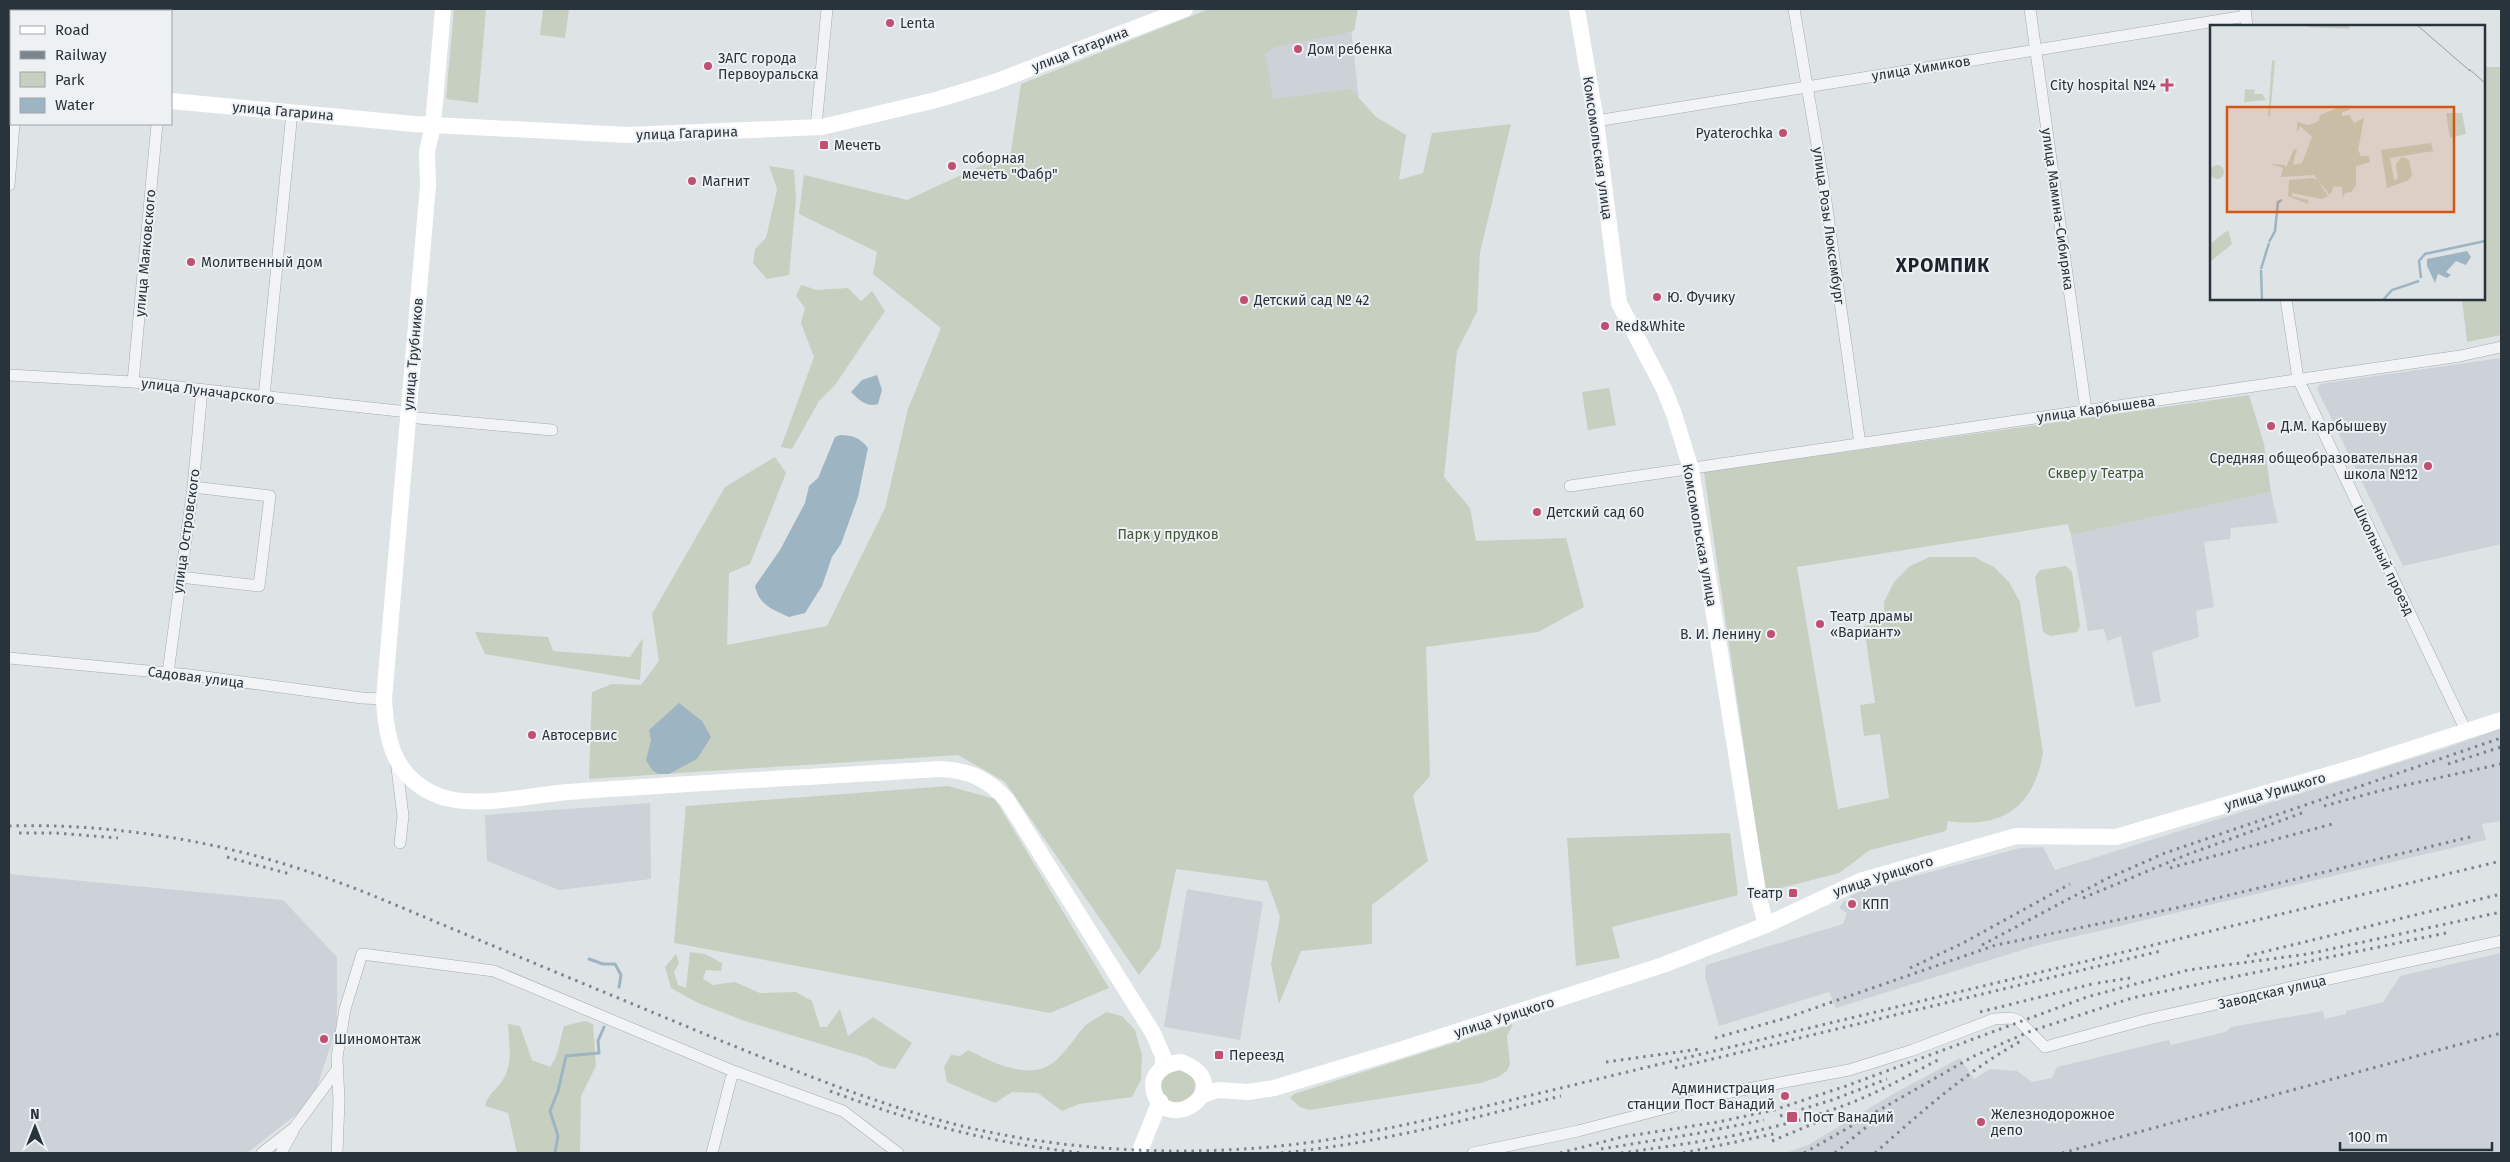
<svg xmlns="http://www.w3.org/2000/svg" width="2510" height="1162" font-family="'Fira Sans',sans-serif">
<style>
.built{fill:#cdd2d8}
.green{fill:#c7cfc0}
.water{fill:#9db5c3}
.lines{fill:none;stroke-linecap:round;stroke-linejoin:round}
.stream{stroke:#9db5c3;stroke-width:3}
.street-casing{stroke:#a4abb0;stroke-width:12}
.street{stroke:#f1f3f5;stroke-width:11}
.secondary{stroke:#fff;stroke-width:16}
.rail{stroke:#7a858e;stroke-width:3;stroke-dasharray:2.5 5;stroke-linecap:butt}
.poi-dot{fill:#c04f72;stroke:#eef1f4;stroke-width:2}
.labels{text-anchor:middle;stroke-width:4;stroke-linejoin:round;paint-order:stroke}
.poi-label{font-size:14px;fill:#29333c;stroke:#eef1f4;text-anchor:start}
.street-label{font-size:14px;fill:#29333c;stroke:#eef1f4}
.park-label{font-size:14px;fill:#425638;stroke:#eef1f4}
.district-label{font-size:19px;font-weight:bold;letter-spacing:1px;fill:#1b242d;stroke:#eef1f4}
.inset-river{fill:none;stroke:#9db5c3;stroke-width:2.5}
.inset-road{fill:none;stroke:#969da2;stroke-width:1}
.view{fill:#d55511;fill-opacity:0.15;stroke:#d55511;stroke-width:2.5}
.inset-edge{fill:none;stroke:#29333c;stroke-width:2.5}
</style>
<rect width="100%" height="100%" fill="#dee3e6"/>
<!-- built -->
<path class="built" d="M1349,9l13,118 -108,13 -16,-118z
M2501,358v186l-98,22 -86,-177 3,-5z
M2271,492l7,31 -47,5 -1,11 -26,3 10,65 -18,4 3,26 -47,15 9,50 -26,5 -14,-71 -14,5 -3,-12 -16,2 -17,-96z
M2501,728v93l-19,3 4,16 -451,106 -199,62 -7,-16 -110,34 -14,-50 1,-11 137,-41 4,-11 -8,-5 5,-7 7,-2 -1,-3 13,-6 157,-42 23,-1 12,23 391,-122z
M650,803l1,76 -92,11 -72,-29 -2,-46z
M9,874l274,26 54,57v69l-25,76 -65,51h-238z
M1187,889l76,13 -23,138 -76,-13z
M2501,953v200h-715l22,-8 85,-51 67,-36 14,21 16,-10 27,2 15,11 20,-4 5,-11 112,-27 2,5 55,-13 5,-5 92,-16 2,8 21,-5v-3l37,-9 17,-26z"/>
<!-- green -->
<path class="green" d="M454,9h32l-8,94 -32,-4z
M543,9h26l-4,29 -25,-3z
M1209,9h149l-4,22 -78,16 -11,6 8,46 78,-10 25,28 30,18 -7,45 24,-7 9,-40 79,-9 -31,128 -3,60 -20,39 -13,126 26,31 6,33 90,-3 18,69 -46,25 -112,15 4,129 -17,19 15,66 -56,44v39l-71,7 -22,53 -8,-40 9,-47 -13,-36 -91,-12 -16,79 -21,27 -134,-193 -47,-27 -369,24 3,-87 20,-8 29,1 18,-24 -7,-47 73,-127 50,-30 11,16 -36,91 -21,9 -2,72 100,-19 58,-118 23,-99 33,-81 -68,-54 4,-22 -78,-38 5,-39 103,25 104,-48 10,-68z
M2484,67h17v268l-34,7 -5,-43h22z
M769,166l25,4 2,29 -7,76 -22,4 -14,-16 2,-14 11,-11 11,-49z
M801,285l16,5 31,-2 13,13 11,-10 13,20 -50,74 -16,16 -27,48 -11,-2 33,-90 -13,-34 4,-15 -9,-12z
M1609,388l7,37 -28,5 -6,-38z
M2249,395l15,49 7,48 -200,43 -3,-11 -271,43 41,242 51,-11 -9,-64 -16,2 -4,-31 15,-2 -11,-77 21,-3 -1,-21 10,-20 16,-16 20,-9h44l20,10 15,15 11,20 23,151c-9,54 -41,76 -95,68l-2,10 -76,19 -31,23 -74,19 -61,-420z
M2066,566l6,6 8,54 -3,6 -27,4 -7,-4 -8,-55 5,-7z
M475,632l73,5 5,14 77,6 13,-19 -3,42 -155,-26z
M948,786l47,13 114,189 -59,25 -376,-70 12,-137z
M1730,833l8,62 -126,32 8,31 -44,8 -9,-128z
M690,952l15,2 17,9 -1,8 -15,-1 -3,9 10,6 22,-3 25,11 36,-1 16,9 8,26h7l13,-18 8,27 25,-19 39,26 -17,26 -15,-3 -13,-8 -122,-37 -47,-18 -27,-15 -6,-21 11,-13 3,9 -5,9 4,13 8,3z
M1106,1012l16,4 13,14 7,25 -1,25 -9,17 -53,7 -17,7 -24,-18 -26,-1 -17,11 -48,-21 -3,-15 7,-12 9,1 8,-6c20,10 54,28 78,17 17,-8 27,-29 40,-42 6,-5 14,-8 20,-13z
M585,1021l8,3 3,42 -15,30 -1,57h-63l-9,-40 -23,-7c3,-13 13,-17 19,-28 9,-17 5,-36 4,-54l12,2 12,34 18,7c10,-13 9,-26 14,-41z
M1513,1024l-6,12 3,28 -3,7 -9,6 -17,6 -172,27 -9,-3 -10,-9 4,-4z
M1161 1086a17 17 0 1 1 34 0a17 17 0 1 1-34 0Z"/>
<!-- water -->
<path class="water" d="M877,375l5,15 -4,14c-11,4 -20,-5 -27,-12l11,-12z
M840,435c13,0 20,3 28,13l-10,49 -17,47 -9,13 -10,29 -17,27 -16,4c-17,-8 -30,-12 -34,-31l25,-36 25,-47 4,-17 9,-8 17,-41z
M679,703l23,18 9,16 -14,22 -28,15h-11l-6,-4 -6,-10 5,-20 -2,-10z"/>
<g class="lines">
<!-- stream -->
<path class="stream" d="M589,959l14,5h12l6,11 -2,12
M555,1153l3,-17 -8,-25 8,-20 8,-35 33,-3 -1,-12 6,-14"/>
<!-- street casing -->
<g class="street-casing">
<path id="street" d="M1794,9l29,171 37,264
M2030,9l56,401
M2245,9l2,17
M1596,121l650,-105
M816,127l11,-118
M9,185l5,-61
M2286,299l12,80 169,354
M9,375l124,7 275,30
M133,382l24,-258
M264,397l28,-285
M407,417l145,13
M1570,486l890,-130 41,-9
M180,577l79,9 11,-90 -77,-9
M9,658l181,17 172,23 22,1
M168,673l25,-186 9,-97
M396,760l7,56 -3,27
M262,1153l33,-26 41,-56
M281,1153l12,-22
M337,1153l2,-52 -2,-44 8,-48 17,-55 132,17 239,100 110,40 55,42
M712,1153l21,-82
M1473,1153l105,-22 142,-37 129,-24 64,-20 81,-31 17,-1 8,3 26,26 103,-28 353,-78"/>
</g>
<!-- street -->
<use href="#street" class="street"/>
<!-- secondary -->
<path class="secondary" d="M443,9l-10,116 -6,27 1,33 -44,514c2,39 9,74 46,93 37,20 97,3 138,0 124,-9 248,-15 371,-23 29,1 48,9 68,31l146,233 10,23v11
M1577,9l19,112 23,182 45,86 10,25 17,55 68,429 7,27
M25,11l1,-2
M9,87h2
M171,101l243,23 213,11 195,-8 114,-27 59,-18 190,-73
M1181,1062c60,23 -14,76 -27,30 -5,-19 12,-29 27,-30z
M1203,1095l15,-5 30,2 26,-4 126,-38 263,-85 103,-40 94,-44 156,-45 100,1 239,-70 146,-47
M1139,1153l21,-52"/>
<!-- rail -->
<path class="rail" d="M2448,764l53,-17
M2324,806l55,-15 122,-27
M9,826c103,-3 212,15 309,49 50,17 98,39 147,59 80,34 161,67 242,101 81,33 163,67 247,89 110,28 239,34 351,19 47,-6 93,-17 140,-27l1056,-255
M19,833h37l62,5
M227,857l63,17
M2170,868l166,-45
M2083,898l103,-43 116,-42
M1982,945l126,-67 57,-25 336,-115
M2247,956l254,-62
M1910,968l53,-25 107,-59
M2098,983l32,-5
M1980,1012l112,-28
M1715,1038l71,-20 210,-73 180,-37 298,-72
M1606,1062l94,-13
M1675,1068l486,-117
M830,1091c86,32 160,52 252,62
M1780,1116l52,-16 55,-21
M1772,1141l62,-26
M1601,1149l99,-16 64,-13
M1281,1153c95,-9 188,-34 280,-57
M1560,1153l62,-16 96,-15 56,-12 72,-24 241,-89 101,-27 120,-16 193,-42
M1621,1153c80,-11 161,-22 237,-53 29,-12 56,-28 84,-42
M1683,1153l95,-20
M1804,1153l170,-97 57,-25 101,-33 314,-65
M1835,1153l36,-30
M1875,1153c45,-40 93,-83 146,-112
M2062,1153l439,-120"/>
</g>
<!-- markers -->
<g class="poi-dot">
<circle cx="890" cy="23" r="5"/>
<circle cx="1298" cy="49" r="5"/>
<circle cx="708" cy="66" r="5"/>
<path d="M2164.5 77.5h5v5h5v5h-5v5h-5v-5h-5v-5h5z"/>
<circle cx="1783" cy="133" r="5"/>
<rect x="819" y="140" width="10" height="10" rx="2.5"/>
<circle cx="952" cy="166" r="5"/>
<circle cx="692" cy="181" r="5"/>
<circle cx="191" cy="262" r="5"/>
<circle cx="1657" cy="297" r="5"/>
<circle cx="1244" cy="300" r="5"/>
<circle cx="1605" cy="326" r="5"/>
<circle cx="2271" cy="426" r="5"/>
<circle cx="2428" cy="466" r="5"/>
<circle cx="1537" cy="512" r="5"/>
<circle cx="1820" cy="624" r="5"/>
<circle cx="1771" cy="634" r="5"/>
<circle cx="532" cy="735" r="5"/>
<rect x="1788" y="888" width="10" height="10" rx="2.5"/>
<circle cx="1852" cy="904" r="5"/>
<circle cx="324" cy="1039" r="5"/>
<rect x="1214" y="1050" width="10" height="10" rx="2.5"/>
<circle cx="1785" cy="1096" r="5"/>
<rect x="1786" y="1111" width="12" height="12" rx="2.5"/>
<circle cx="1981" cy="1122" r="5"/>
</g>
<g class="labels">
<!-- poi labels -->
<g class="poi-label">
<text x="900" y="28">Lenta</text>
<text x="1308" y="54">Дом ребенка</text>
<text x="718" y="63">ЗАГС города<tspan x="718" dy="16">Первоуральска</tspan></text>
<text x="2156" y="90" text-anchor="end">City hospital №4</text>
<text x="1773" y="138" text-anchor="end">Pyaterochka</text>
<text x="834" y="150">Мечеть</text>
<text x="962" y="163">соборная<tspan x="962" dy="16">мечеть "Фабр"</tspan></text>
<text x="702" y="186">Магнит</text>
<text x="201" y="267">Молитвенный дом</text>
<text x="1667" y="302">Ю. Фучику</text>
<text x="1254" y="305">Детский сад № 42</text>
<text x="1615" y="331">Red&amp;White</text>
<text x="2281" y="431">Д.М. Карбышеву</text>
<text x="2418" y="463" text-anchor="end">Средняя общеобразовательная<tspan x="2418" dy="16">школа №12</tspan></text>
<text x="1547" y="517">Детский сад 60</text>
<text x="1830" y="621">Театр драмы<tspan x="1830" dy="16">«Вариант»</tspan></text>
<text x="1761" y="639" text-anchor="end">В. И. Ленину</text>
<text x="542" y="740">Автосервис</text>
<text x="1783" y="898" text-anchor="end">Театр</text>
<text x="1862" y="909">КПП</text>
<text x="334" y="1044">Шиномонтаж</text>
<text x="1229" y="1060">Переезд</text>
<text x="1775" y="1093" text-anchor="end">Администрация<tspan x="1775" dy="16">станции Пост Ванадий</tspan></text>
<text x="1991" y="1119">Железнодорожное<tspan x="1991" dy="16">депо</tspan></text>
<text x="1803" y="1122">Пост Ванадий</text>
</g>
<!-- street labels -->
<g class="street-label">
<text transform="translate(1080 49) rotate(-21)" y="5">улица Гагарина</text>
<text transform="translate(1921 68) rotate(-9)" y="5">улица Химиков</text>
<text transform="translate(283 111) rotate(5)" y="5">улица Гагарина</text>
<text transform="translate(687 133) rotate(-2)" y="5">улица Гагарина</text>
<text transform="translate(1598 148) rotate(82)" y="5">Комсомольская улица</text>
<text transform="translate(2058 209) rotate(82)" y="5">улица Мамина-Сибиряка</text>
<text transform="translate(1829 226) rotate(82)" y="5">улица Розы Люксембург</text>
<text transform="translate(145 253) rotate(-85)" y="5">улица Маяковского</text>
<text transform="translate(413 354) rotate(-85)" y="5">улица Трубников</text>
<text transform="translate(208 391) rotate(7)" y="5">улица Луначарского</text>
<text transform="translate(2096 409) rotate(-8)" y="5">улица Карбышева</text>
<text transform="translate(186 531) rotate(-82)" y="5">улица Островского</text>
<text transform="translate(1700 535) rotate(80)" y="5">Комсомольская улица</text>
<text transform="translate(2384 560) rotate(64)" y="5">Школьный проезд</text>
<text transform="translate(196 677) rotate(7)" y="5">Садовая улица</text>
<text transform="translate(2275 791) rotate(-16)" y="5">улица Урицкого</text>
<text transform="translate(1883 876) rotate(-18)" y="5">улица Урицкого</text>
<text transform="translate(2272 992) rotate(-13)" y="5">Заводская улица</text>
<text transform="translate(1504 1017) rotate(-18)" y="5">улица Урицкого</text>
</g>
<!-- park labels -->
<g class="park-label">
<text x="2096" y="478">Сквер у Театра</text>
<text x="1168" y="539">Парк у прудков</text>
</g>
<!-- district labels -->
<g class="district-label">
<text x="1943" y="272">ХРОМПИК</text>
</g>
</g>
<!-- overview -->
<g transform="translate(2210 25)">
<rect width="275" height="275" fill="#dee3e6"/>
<path d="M97,0h42l1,4 -41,-2zM62,35l3,1 -5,55h-2zM35,64l10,1 -1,4h8l4,6 -22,2zM135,80l5,5 -8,2v4l7,-1 5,8 10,-5 -6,32 3,6h8l1,6 -14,4v19l-5,7 -6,1 -2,5 -1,-11 -8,-1 -4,9 -16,-20 -33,2 2,-9 -13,-4 15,1 1,3 7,-17 4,-3 -4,17 9,-2 10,-26 -12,-11 -3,6v-10l12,3 10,-4 1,-6zM236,88h16l4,21 -16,4zM221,118l2,8 -43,7 4,22 4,-1 -2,-15 6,-7 7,3 3,15 -3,5 -22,8 -6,-38zM0 147a7 7 0 1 1 14 0a7 7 0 1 1-14 0ZM103,153l4,1 11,17 -6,3 -30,-6v3l16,4v4l-20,-8 1,-16zM18,205l4,14 -22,18v-18z" fill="#c7cfc0"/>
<path d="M257,226l4,6 -5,8 -10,-4 -10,11 5,3 -4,3 -9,-4 -3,9 -8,-17v-7z" fill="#9db5c3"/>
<path class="inset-river" d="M59,217l6,-11 3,-29 4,-2M51,244l8,-26M51,245l1,30M211,253l-2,-17 6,-7 60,-13M173,275l9,-10 27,-9"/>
<path class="inset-road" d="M207,0l53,46M259,44l16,14"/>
<path class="view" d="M17,82h227v105h-227z"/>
<rect width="275" height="275" class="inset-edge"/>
</g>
<!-- border -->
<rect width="2510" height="1162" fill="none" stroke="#29333c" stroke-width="20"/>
<!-- legend -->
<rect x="10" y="10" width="162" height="115" fill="#eef1f4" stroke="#9fa5aa"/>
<rect x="20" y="26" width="25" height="8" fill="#ffffff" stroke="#9fa5aa"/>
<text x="55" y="35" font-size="15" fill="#29333c">Road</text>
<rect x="20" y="51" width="25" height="8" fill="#7a858e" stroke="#9fa5aa"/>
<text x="55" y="60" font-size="15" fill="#29333c">Railway</text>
<rect x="20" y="72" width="25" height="15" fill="#c7cfc0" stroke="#9fa5aa"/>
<text x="55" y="85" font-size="15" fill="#29333c">Park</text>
<rect x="20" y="98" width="25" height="15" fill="#9db5c3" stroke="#9fa5aa"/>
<text x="55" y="110" font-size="15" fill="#29333c">Water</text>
<!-- north arrow -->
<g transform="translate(35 1127)" stroke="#eef1f4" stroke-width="4" paint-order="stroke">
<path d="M0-4L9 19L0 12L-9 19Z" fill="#29333c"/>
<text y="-8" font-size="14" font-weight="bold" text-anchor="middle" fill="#29333c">N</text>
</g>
<!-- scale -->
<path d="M2340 1142v8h152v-8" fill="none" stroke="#29333c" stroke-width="2.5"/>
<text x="2348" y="1142" font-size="15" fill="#29333c" stroke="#eef1f4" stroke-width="4" paint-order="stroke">100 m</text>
</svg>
